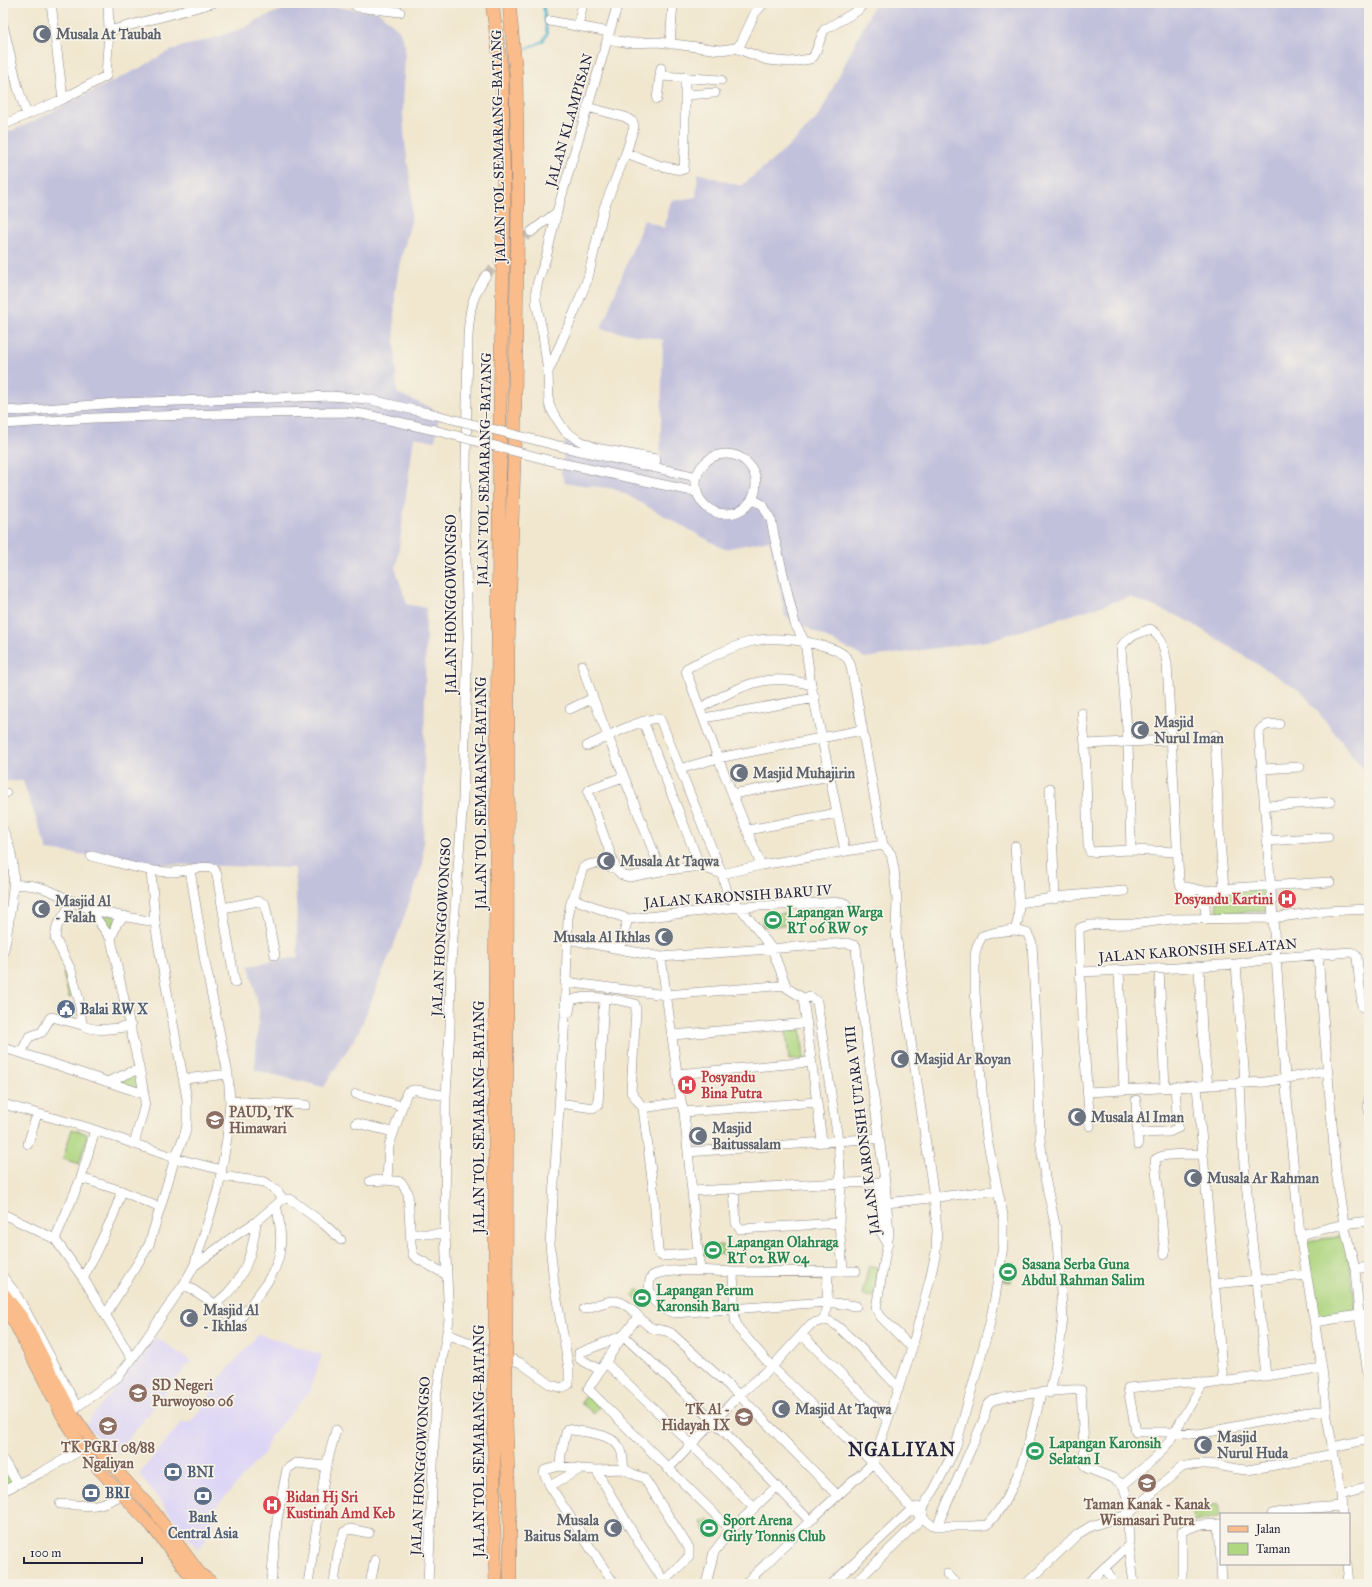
<svg xmlns="http://www.w3.org/2000/svg" width="1372" height="1587" font-family="'IM FELL Great Primer',serif">
<style>
.built{fill:#ddd5f6}
.industrial{fill:#c2c1dc}
.green{fill:#afd680;stroke:#687c5e}
.lines{fill:none;stroke-linecap:round;stroke-linejoin:round}
.stream{stroke:#47aec7;stroke-width:2.5}
.minor-tunnel{stroke:#c8c0b1;stroke-width:9;stroke-dasharray:9 4.5;stroke-linecap:butt}
.minor-casing{stroke:#8a8485;stroke-width:10}
.major-casing{stroke:#8a8485;stroke-width:12}
.highway-casing{stroke:#8a8485;stroke-width:14}
.minor{stroke:#fff;stroke-width:9}
.major{stroke:#f9bc8a;stroke-width:11}
.highway{stroke:#f9bc8a;stroke-width:13}
.minor-bridge-casing{stroke:#8a8485;stroke-width:10;stroke-linecap:butt}
.highway-bridge-casing{stroke:#8a8485;stroke-width:14;stroke-linecap:butt}
.minor-bridge{stroke:#fff;stroke-width:9}
.highway-bridge{stroke:#f9bc8a;stroke-width:13}
.labels{text-anchor:middle;stroke-width:3.5;stroke-linejoin:round;paint-order:stroke}
.worship-label{font-size:14px;font-weight:bold;fill:#5b616d;stroke:#f7f3e8;text-anchor:start}
.street-label{font-size:14px;fill:#22223b;stroke:#f7f3e8}
.health-label{font-size:14px;font-weight:bold;fill:#be3a42;stroke:#f7f3e8;text-anchor:start}
.leisure-label{font-size:14px;font-weight:bold;fill:#27864d;stroke:#f7f3e8;text-anchor:start}
.service-label{font-size:14px;font-weight:bold;fill:#4e5e75;stroke:#f7f3e8;text-anchor:start}
.education-label{font-size:14px;font-weight:bold;fill:#785e54;stroke:#f7f3e8;text-anchor:start}
.district-label{font-size:18px;font-weight:bold;letter-spacing:1px;fill:#22223b;stroke:#f7f3e8}
</style>
<rect width="100%" height="100%" fill="#f7f3e8"/>
<filter id="ink" filterUnits="userSpaceOnUse"><feTurbulence type="fractalNoise" baseFrequency=".025" numOctaves="2"/><feDisplacementMap in="SourceGraphic" scale="8" xChannelSelector="R" yChannelSelector="G"/><feConvolveMatrix kernelMatrix="1 2 1 2 8 2 1 2 1" color-interpolation-filters="sRGB"/></filter>
<filter id="wash" filterUnits="userSpaceOnUse"><feTurbulence type="fractalNoise" baseFrequency=".012" numOctaves="4" result="noise"/><feDisplacementMap in="SourceGraphic" scale="16" xChannelSelector="R" yChannelSelector="G"/><feGaussianBlur stdDeviation="0.9" result="paint"/><feColorMatrix in="noise" values="0 0 0 0 0 0 0 0 0 0 0 0 0 0 0 0 0 1.4 0 .05"/><feComposite in="paint" operator="in"/></filter>
<g filter="url(#wash)">
<rect width="100%" height="100%" fill="#f1e7cf"/>
<!-- built -->
<path class="built" d="M259,1334l63,21 -13,37 -40,46 -4,14 -49,55 -3,18 -14,26 -60,-77 42,-51 10,-1 18,-23 4,-13z
M156,1337l35,24 -75,93 -31,-29z"/>
<!-- industrial -->
<path class="industrial" d="M296,3h30l1,2 21,4 31,3 20,18 6,15 -2,68 2,30 7,50 -1,29 -11,40 -5,31 -1,31 3,69 43,19 -5,29 -21,-4 -18,133 11,34 19,4 -3,256 -27,75 -37,92 -35,56 -69,-17 4,-60 -10,-45 49,-8 -3,-89 -136,-4 -112,-14 -24,-69h-20v-647l25,-10 51,-26 63,-31 23,-14 19,-7 20,-5 40,-13 17,-10 32,-12z
M875,3h494v773l-67,-84 -117,-73 -55,-22 -143,44 -122,17 -80,-42 -15,-76 -46,9 -108,-60 -51,-6 -4,-10 4,-33 56,13 39,5 3,-118 -62,-11 43,-109 20,8 7,-27 25,-4 2,-24 43,13 44,-36 34,-34z"/>
<!-- green -->
<path class="green" d="M1269,887l1,23 -52,4 -2,-23z
M91,911l26,5 -7,18z
M784,913v12l-22,2v-11z
M69,971l6,25 -6,2 -6,-26z
M801,1029l3,30 -15,1 -3,-29z
M137,1073l4,17 -25,-7z
M72,1129l16,5 -9,30 -16,-5z
M1346,1236l10,74 -40,6 -10,-75z
M723,1245l1,9 -20,1 -1,-9z
M1005,1262l8,1 -2,19 -8,-1z
M869,1265l10,3 -6,29 -11,-2z
M638,1289l13,12 -6,7 -13,-13z
M586,1396l13,11 -5,7 -13,-11z
M1031,1442l13,7 -6,10 -12,-7z
M3,1466l12,16 -12,6z
M1219,1504l2,12 -27,6 -3,-13z
M709,1519l7,15 -8,4 -7,-16z"/>
<g class="lines">
<!-- stream -->
<path class="stream" d="M527,49l16,-8 4,-7 -4,-31"/>
</g>
</g>
<g filter="url(#ink)">
<g class="lines">
<!-- minor-tunnel -->
<path class="minor-tunnel" d="M486,275l45,-43"/>
<!-- minor casing -->
<g class="minor-casing">
<path id="minor" d="M51,3l12,96
M353,3l4,4 43,5
M550,21l59,11
M3,25l15,63 9,27
M578,26l5,-23
M109,31l104,-28
M607,39l23,4 28,-1 62,8 16,-2 31,12 23,2 20,-3 4,-3 10,-26 33,-19 7,-8
M670,44l3,-41
M736,48l5,-5 14,-30 9,-10
M661,76l60,4
M685,95l30,-2
M657,99l4,-31
M3,125l60,-26 43,-23 3,-45 -1,-28
M626,153l35,13 20,4 3,-1 1,-26v-66
M557,212l-11,46 -8,23 -2,10v10l7,34 5,38 1,31 4,9 12,18 13,9 18,8 60,11 -2,9
M531,232l26,-20 61,-209
M548,372l26,-59 14,-35 16,-70 22,-55 8,-26 -1,-5 -8,-5 -38,-10
M3,410l18,1 95,-8 215,-7 36,3 69,16
M3,424l91,-6 157,-5 93,-1 19,2 71,16
M559,446l138,31
M696 484a30 30 0 1 1 60 0a30 30 0 1 1-60 0Z
M556,462l141,30
M752,499l11,6 8,15 4,20 20,84 10,18 6,43 34,166
M582,665l11,33 68,173 39,-5 22,8 39,-9 122,-20
M700,708c40,-21 65,-37 111,-23
M570,709l23,-11
M1082,713l3,31 3,101 2,7 41,-2 46,2
M704,718l111,-20
M643,721l57,145
M1279,724c-8,1 -16,-1 -20,8l26,345 15,158 22,133 5,49 14,78 1,19
M1215,735l4,95 5,58
M1085,744l85,-4
M587,746c13,-6 61,-31 73,-27l62,155 6,21 12,12 32,42 15,39 16,10 8,-1 6,5 21,138 3,43 -2,40 4,47
M680,769l38,-11 144,-28
M1262,769l38,-2
M623,777l-33,12 -2,3 28,77 6,6 7,2 32,-6
M1050,788l5,111
M3,794l3,-1
M733,794l97,-18
M1264,806l66,-4
M3,830c15,32 11,57 6,90 -2,11 -3,23 -6,33
M748,830l89,-17
M1266,841l62,-4
M1015,846l4,57
M1131,850l-3,-108 -7,-93c3,-12 19,-16 29,-20 13,6 14,21 17,34l12,217 2,6 23,5
M91,856c26,6 53,16 80,16 13,0 33,-8 43,-3l3,6 18,108
M761,865l-43,-107 -32,-87 1,-3 4,-2c20,-9 41,-20 62,-25 22,-5 46,-1 67,4 11,3 23,6 29,16 3,6 3,14 5,21l29,163
M616,869c-12,-4 -22,-9 -33,-1l-10,31 55,20 -9,30
M14,885c36,-2 47,15 77,24 20,6 42,9 64,13
M1182,887l3,5 20,14
M73,901l-16,25 -2,12 16,32 8,30 3,25c14,8 33,3 49,1
M89,908l22,31 30,138 4,24 -1,7 -10,36
M223,908l35,-7 7,3 10,51
M628,919l112,-12 101,-5 5,2 2,4
M1206,919l-2,-28 29,-3 97,-6
M1015,930l12,3 5,10 7,137 1,58 5,40 11,51 7,89 -4,32 -9,43
M111,939l6,-16 8,-7
M568,939l93,18 186,-14 9,3 3,38 26,198 4,52 -13,74 5,9 31,31
M1318,955l18,217 8,52 25,-3
M661,957l20,145 3,10 16,159
M1236,964l9,118
M1199,966l3,65 6,55
M1119,970l5,119
M1159,970l6,117
M1080,972l96,-4 60,-4 40,-6 74,-6 4,1 3,4 5,50
M565,982l101,13 120,-10
M803,998l19,143
M569,1012l2,-11c10,-8 51,-1 64,3l1,6 -5,82 12,16
M673,1035l134,-12
M3,1048l18,5 123,41
M21,1053l8,-16 13,-5 8,-14 2,-1 30,8
M677,1074l134,-12
M184,1079l44,-5
M107,1082l32,-13
M1240,1082l3,71 23,223
M1197,1086l26,295
M1088,1092l177,-10 62,-11
M356,1094l46,12
M446,1096l-29,-6h-4l-6,2 -18,54 -2,34 14,2 7,11 3,51 2,11 5,4 29,16
M1136,1100l2,45
M1369,1100l-1,4 1,7
M230,1101l76,4
M681,1102l-38,6 11,87 4,56 1,3 3,2 37,-3
M559,1103l34,5 5,-3 6,-107
M3,1104l83,23 89,31 47,12
M684,1112l133,-10
M356,1123l37,9
M1090,1126l-8,-107 -3,-87 1,-4 9,-3 44,-1 39,-5 101,-1 53,-7 43,-2
M1137,1133l32,-1 9,-4 -3,-42
M28,1144l9,-30
M688,1152l191,-14
M221,1176l44,6 12,9 6,8
M81,1178l41,13 38,17
M370,1181l17,-1
M879,1182l2,50 7,12
M734,1189l2,34 4,6 99,-6
M693,1191l148,-8 44,-1
M887,1203l111,-13
M276,1205l7,-6h7l34,25 17,16
M3,1214l52,25 30,42 47,78
M410,1234h35
M1300,1235l44,-11 11,45 4,46 -44,7
M55,1239l26,-61 14,-48
M1165,1254l-10,-94c6,-8 37,-5 47,-6
M1355,1269l14,-2
M733,1272l123,-1
M3,1277l11,14 13,22 50,94
M83,1279l30,-63 9,-25
M184,1284l31,20 19,16 6,-1c32,-44 50,-56 36,-114l-20,17 -26,17 -36,27
M1214,1284l93,-9
M219,1301c25,-20 34,-48 37,-79
M856,1306l-29,-4 -153,11 -12,-5 -8,-7 -5,-13 1,-8 2,-4c15,-9 62,-5 81,-4l2,48 4,9 33,38 101,96 39,-115 18,-69 6,-27 1,-22 -3,-32 -32,-218 -6,-47 1,-32 -3,-32 -3,-15 -8,-9
M584,1309c22,-6 32,-16 50,3 5,5 10,11 16,15 7,4 14,2 21,6l68,62 98,100
M106,1314l43,-69 26,-87 10,-24 2,-10v-25l-28,-151 -4,-26 -4,-52
M1369,1315h-10l10,65
M638,1317l-18,23 -32,49 143,141
M824,1321l3,-19 1,-31
M447,1334l74,29 30,22 11,3 7,-4v-15l-15,-86 -4,-39 15,-227 3,-99 3,-16 2,-3
M802,1335l85,84
M624,1336l90,85 96,100
M606,1363l85,81 63,64
M600,1370l-20,-11 -1,-6 43,-17
M1203,1383l-14,-1 -61,6 8,44h38l25,2 103,-21 24,-3
M66,1414l5,-3 47,-34 14,-18 52,-75 10,-18 24,-76 9,-52 3,-37 -2,-27 -23,-112 -15,-92
M1333,1447l36,-8
M3,1460l15,24
M560,1466l1,-12 6,-25c18,4 49,3 55,24 1,5 1,11 2,16
M580,1469l16,1 43,73 24,37
M668,1469l71,-74 33,-28 39,-43c5,-2 12,-5 18,-3 11,3 58,55 70,67
M596,1470l28,-1 9,5 11,4 45,70v9l-28,27
M550,1486l-6,-13 1,-3 15,-4 20,3 -30,17 64,98
M3,1491l37,-18 43,-24
M1341,1495l28,-8
M60,1504c29,2 35,5 62,-9
M1272,1514l27,-5 42,-3
M1219,1524l3,60
M937,1526l47,-107c1,-4 2,-14 6,-17 7,-6 79,-13 91,-12l4,76 2,2 26,10 10,7
M1347,1564l2,20
M1105,1567l9,17
M947,1574l10,10
M3,1582v2
M271,1584l6,-64 10,-51 9,-6 30,3
M308,1584l18,-118 10,-36
M334,1584l4,-31 6,-21 6,-3 19,4
M370,1584l5,-24
M428,1584l8,-188 13,-76 -4,-86 1,-138 4,-68 1,-63 12,-166 5,-161 -3,-110 3,-192c2,-30 3,-36 18,-61
M706,1584l8,-32 17,-22 46,-44
M745,1584l65,-63 63,-58 39,46 18,15 7,2h35l15,-1c32,-34 44,-88 54,-132
M832,1584l80,-75 5,-2
M854,1584l68,-66 2,-13 10,-15 21,-41 34,-122 6,-29 8,-52v-31l-16,-76 -5,-47 -7,-100v-37l2,-9 5,-10 14,-4 19,-2 3,-10 1,-17 47,-7 58,-5
M1026,1584l52,-50 13,-8 36,-11 55,-48c11,-3 23,-4 34,-2 11,1 20,5 32,5l86,-16
M1087,1584l42,-39
M1134,1584l-5,-39 -2,-48 -4,-12 31,-26 15,-17 34,-59 4,1 115,-16
M1182,1584v-53l16,-6 23,-1"/>
</g>
<!-- major casing -->
<g class="major-casing">
<path id="major" d="M3,1292l20,26 48,93 24,35 59,65 47,63 14,10
M3,1309l10,12 49,95 21,33 15,20 53,57 45,58"/>
</g>
<!-- highway casing -->
<g class="highway-casing">
<path id="highway" d="M492,3l10,72 2,130 -4,205 -5,589v340
M506,1340l2,-691 6,-188 4,-259 -2,-128 -7,-71
M494,1422v104l2,58
M506,1423l4,103v58"/>
</g>
<!-- minor -->
<use href="#minor" class="minor"/>
<!-- major -->
<use href="#major" class="major"/>
<!-- highway -->
<use href="#highway" class="highway"/>
<!-- minor-bridge casing -->
<g class="minor-bridge-casing">
<path id="minor-bridge" d="M436,415l123,31
M434,430l122,32"/>
</g>
<!-- highway-bridge casing -->
<g class="highway-bridge-casing">
<path id="highway-bridge" d="M506,1340v83
M494,1422l1,-83"/>
</g>
<!-- minor-bridge -->
<use href="#minor-bridge" class="minor-bridge"/>
<!-- highway-bridge -->
<use href="#highway-bridge" class="highway-bridge"/>
</g>
</g>
<!-- icons -->
<defs>
<g id="mosque-disc" transform="scale(1)"><circle r="9.5" fill="#6b7280" stroke="#f7f3e8"/><path d="M3.5-4.9A6 6 0 1 0 3.5 4.9A5 5 0 1 1 3.5-4.9Z" fill="#fff"/></g>
<g id="hospital-disc" transform="scale(1)"><circle r="9.5" fill="#e0444e" stroke="#f7f3e8"/><path d="M-5-5h3v3.5h4V-5h3V5h-3V1.5h-4V5h-3Z" fill="#fff"/></g>
<g id="stadium-disc" transform="scale(1)"><circle r="9.5" fill="#2e9e5b" stroke="#f7f3e8"/><path d="M0-5a6.5 5 0 1 0 0 10a6.5 5 0 1 0 0-10ZM-3.5-1.8h7v3.6h-7Z" fill="#fff"/></g>
<g id="civic-disc" transform="scale(1)"><circle r="9.5" fill="#5c6f8a" stroke="#f7f3e8"/><path d="M-.6-6.5H3V-4.5H.6V-3L4-1V1h2V6H-6V1h2V-1L-.6-3ZM-1.2 2.5V6h2.4V2.5Z" fill="#fff"/></g>
<g id="school-disc" transform="scale(1)"><circle r="9.5" fill="#8d6e63" stroke="#f7f3e8"/><path d="M0-5L7-2L0 1L-7-2ZM-4 1L0 2.5L4 1V4Q0 6-4 4Z" fill="#fff"/></g>
<g id="bank-disc" transform="scale(1)"><circle r="9.5" fill="#5c6f8a" stroke="#f7f3e8"/><path d="M-6-4H6V4H-6ZM0-2.3a2.3 2.3 0 1 0 0 4.6a2.3 2.3 0 1 0 0-4.6Z" fill="#fff"/></g>
</defs>
<g fill-rule="evenodd">
<use href="#mosque-disc" x="42" y="34"/>
<use href="#mosque-disc" x="1140" y="730"/>
<use href="#mosque-disc" x="739" y="773"/>
<use href="#mosque-disc" x="606" y="861"/>
<use href="#hospital-disc" x="1287" y="899"/>
<use href="#mosque-disc" x="41" y="909"/>
<use href="#stadium-disc" x="773" y="920"/>
<use href="#mosque-disc" x="664" y="937"/>
<use href="#civic-disc" x="66" y="1009"/>
<use href="#mosque-disc" x="900" y="1059"/>
<use href="#hospital-disc" x="687" y="1085"/>
<use href="#mosque-disc" x="1077" y="1117"/>
<use href="#school-disc" x="215" y="1120"/>
<use href="#mosque-disc" x="698" y="1136"/>
<use href="#mosque-disc" x="1193" y="1178"/>
<use href="#stadium-disc" x="713" y="1250"/>
<use href="#stadium-disc" x="1008" y="1272"/>
<use href="#stadium-disc" x="642" y="1298"/>
<use href="#mosque-disc" x="189" y="1318"/>
<use href="#school-disc" x="138" y="1393"/>
<use href="#mosque-disc" x="781" y="1409"/>
<use href="#school-disc" x="744" y="1417"/>
<use href="#school-disc" x="108" y="1426"/>
<use href="#mosque-disc" x="1203" y="1445"/>
<use href="#stadium-disc" x="1035" y="1451"/>
<use href="#bank-disc" x="173" y="1472"/>
<use href="#school-disc" x="1147" y="1483"/>
<use href="#bank-disc" x="91" y="1493"/>
<use href="#bank-disc" x="203" y="1496"/>
<use href="#hospital-disc" x="272" y="1505"/>
<use href="#mosque-disc" x="613" y="1528"/>
<use href="#stadium-disc" x="709" y="1528"/>
</g>
<g class="labels">
<!-- worship labels -->
<g class="worship-label">
<text x="56" y="39">Musala At Taubah</text>
<text x="1154" y="727">Masjid<tspan x="1154" dy="16">Nurul Iman</tspan></text>
<text x="753" y="778">Masjid Muhajirin</text>
<text x="620" y="866">Musala At Taqwa</text>
<text x="55" y="906">Masjid Al<tspan x="55" dy="16">- Falah</tspan></text>
<text x="650" y="942" text-anchor="end">Musala Al Ikhlas</text>
<text x="914" y="1064">Masjid Ar Royan</text>
<text x="1091" y="1122">Musala Al Iman</text>
<text x="712" y="1133">Masjid<tspan x="712" dy="16">Baitussalam</tspan></text>
<text x="1207" y="1183">Musala Ar Rahman</text>
<text x="203" y="1315">Masjid Al<tspan x="203" dy="16">- Ikhlas</tspan></text>
<text x="795" y="1414">Masjid At Taqwa</text>
<text x="1217" y="1442">Masjid<tspan x="1217" dy="16">Nurul Huda</tspan></text>
<text x="599" y="1525" text-anchor="end">Musala<tspan x="599" dy="16">Baitus Salam</tspan></text>
</g>
<!-- street labels -->
<g class="street-label">
<text transform="translate(569 120) rotate(-74)" y="5">JALAN KLAMPISAN</text>
<text transform="translate(498 146) rotate(-91)" y="5">JALAN TOL SEMARANG–BATANG</text>
<text transform="translate(484 469) rotate(-89)" y="5">JALAN TOL SEMARANG–BATANG</text>
<text transform="translate(451 604) rotate(-90)" y="5">JALAN HONGGOWONGSO</text>
<text transform="translate(481 793) rotate(-90)" y="5">JALAN TOL SEMARANG–BATANG</text>
<text transform="translate(738 896) rotate(-4)" y="5">JALAN KARONSIH BARU IV</text>
<text transform="translate(441 927) rotate(-87)" y="5">JALAN HONGGOWONGSO</text>
<text transform="translate(1198 950) rotate(-4)" y="5">JALAN KARONSIH SELATAN</text>
<text transform="translate(479 1117) rotate(-90)" y="5">JALAN TOL SEMARANG–BATANG</text>
<text transform="translate(862 1130) rotate(-97)" y="5">JALAN KARONSIH UTARA VIII</text>
<text transform="translate(479 1441) rotate(-90)" y="5">JALAN TOL SEMARANG–BATANG</text>
<text transform="translate(420 1466) rotate(-87)" y="5">JALAN HONGGOWONGSO</text>
</g>
<!-- health labels -->
<g class="health-label">
<text x="1273" y="904" text-anchor="end">Posyandu Kartini</text>
<text x="701" y="1082">Posyandu<tspan x="701" dy="16">Bina Putra</tspan></text>
<text x="286" y="1502">Bidan Hj Sri<tspan x="286" dy="16">Kustinah Amd Keb</tspan></text>
</g>
<!-- leisure labels -->
<g class="leisure-label">
<text x="787" y="917">Lapangan Warga<tspan x="787" dy="16">RT 06 RW 05</tspan></text>
<text x="727" y="1247">Lapangan Olahraga<tspan x="727" dy="16">RT 02 RW 04</tspan></text>
<text x="1022" y="1269">Sasana Serba Guna<tspan x="1022" dy="16">Abdul Rahman Salim</tspan></text>
<text x="656" y="1295">Lapangan Perum<tspan x="656" dy="16">Karonsih Baru</tspan></text>
<text x="1049" y="1448">Lapangan Karonsih<tspan x="1049" dy="16">Selatan I</tspan></text>
<text x="723" y="1525">Sport Arena<tspan x="723" dy="16">Girly Tonnis Club</tspan></text>
</g>
<!-- service labels -->
<g class="service-label">
<text x="80" y="1014">Balai RW X</text>
<text x="187" y="1477">BNI</text>
<text x="105" y="1498">BRI</text>
<text x="203" y="1522" text-anchor="middle">Bank<tspan x="203" dy="16">Central Asia</tspan></text>
</g>
<!-- education labels -->
<g class="education-label">
<text x="229" y="1117">PAUD, TK<tspan x="229" dy="16">Himawari</tspan></text>
<text x="152" y="1390">SD Negeri<tspan x="152" dy="16">Purwoyoso 06</tspan></text>
<text x="730" y="1414" text-anchor="end">TK Al -<tspan x="730" dy="16">Hidayah IX</tspan></text>
<text x="108" y="1452" text-anchor="middle">TK PGRI 08/88<tspan x="108" dy="16">Ngaliyan</tspan></text>
<text x="1147" y="1509" text-anchor="middle">Taman Kanak - Kanak<tspan x="1147" dy="16">Wismasari Putra</tspan></text>
</g>
<!-- district labels -->
<g class="district-label">
<text x="902" y="1456">NGALIYAN</text>
</g>
</g>
<!-- margin -->
<rect width="1372" height="1587" fill="none" stroke="#f7f3e8" stroke-width="16"/>
<!-- legend -->
<rect x="1220" y="1513" width="130" height="52" fill="#f7f3e8" stroke="#a29fa3"/>
<rect x="1228" y="1526" width="20" height="6" fill="#f9bc8a" stroke="#a29fa3"/>
<text x="1256" y="1533" font-size="12" fill="#22223b">Jalan</text>
<rect x="1228" y="1543" width="20" height="12" fill="#afd680" stroke="#a29fa3"/>
<text x="1256" y="1553" font-size="12" fill="#22223b">Taman</text>
<!-- scale -->
<path d="M24 1557v6h118v-6" fill="none" stroke="#22223b" stroke-width="2"/>
<text x="30" y="1557" font-size="12" fill="#22223b" stroke="#f7f3e8" stroke-width="3" paint-order="stroke">100 m</text>
</svg>
